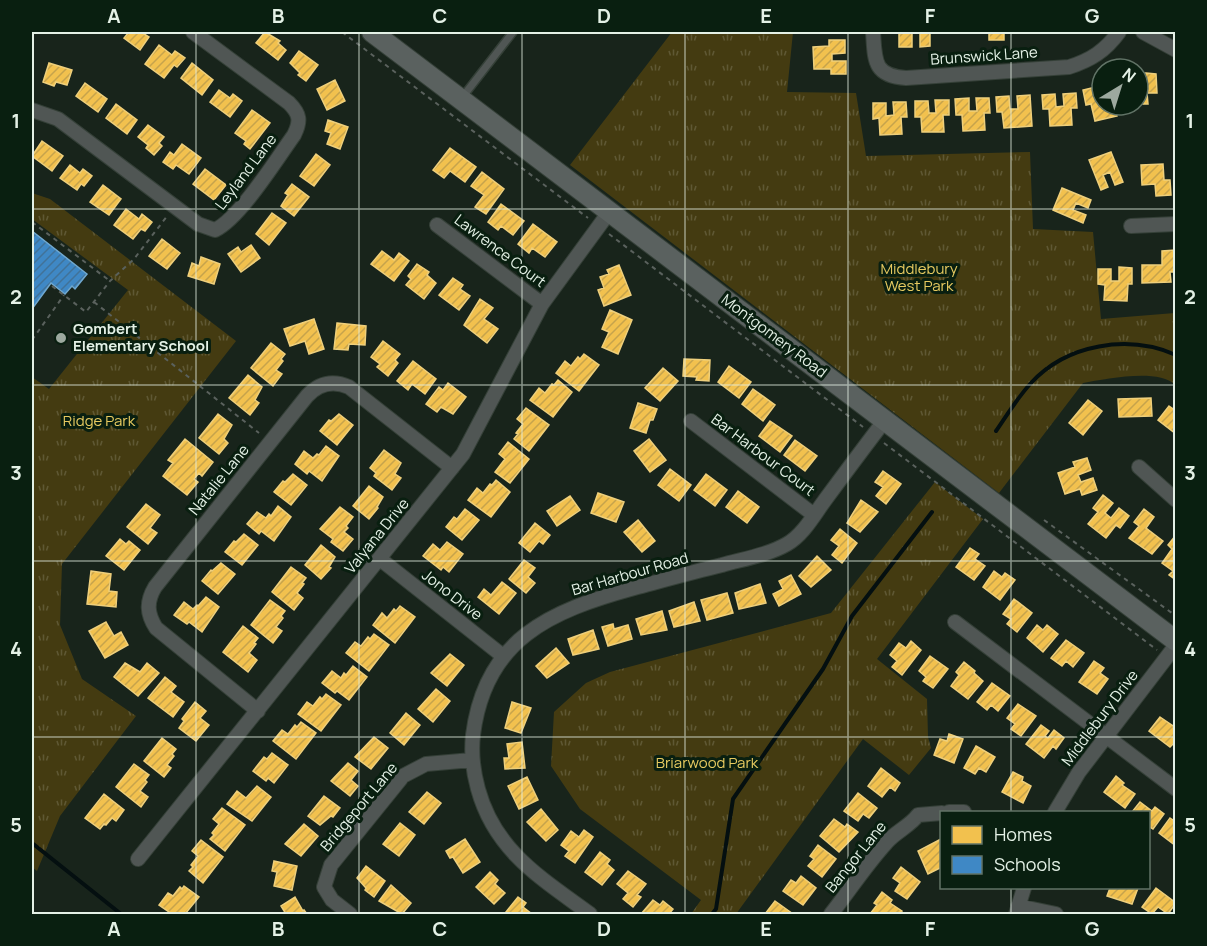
<svg xmlns="http://www.w3.org/2000/svg" width="1207" height="946" font-family="Manrope,sans-serif">
<style>
.park{fill:url(#park-tufts)}
.homes{fill:url(#homes-hatch);stroke:#eecf7c;stroke-width:1.5}
.schools{fill:url(#schools-hatch);stroke:#70a8cf;stroke-width:1.5}
.lines{fill:none;stroke-linecap:round;stroke-linejoin:round}
.stream{stroke:#040f10;stroke-width:4}
.lane-casing{stroke:#354038;stroke-width:10}
.street-casing{stroke:#354038;stroke-width:16}
.secondary-casing{stroke:#354038;stroke-width:22}
.path{stroke:#5a615d;stroke-width:2;stroke-dasharray:4.5 4.5;stroke-linecap:butt}
.lane{stroke:#505654;stroke-width:7}
.street{stroke:#505654;stroke-width:14}
.secondary{stroke:#5a615f;stroke-width:20}
.grid{fill:none;stroke:#e4f1e6;stroke-width:1.5;stroke-opacity:0.55}
.poi-dot{fill:#9da99f;stroke:#091f10;stroke-width:2}
.labels{text-anchor:middle;stroke-width:6;stroke-linejoin:round;paint-order:stroke}
.street-label{font-size:15px;fill:#e4f1e6;stroke:#091f10}
.park-label{font-size:15px;fill:#e7ca60;stroke:#091f10}
.poi-label{font-size:15px;font-weight:bold;fill:#e4f1e6;stroke:#091f10;text-anchor:start}
.neatline{fill:none;stroke:#e4f1e6;stroke-width:2}
.grid-label{font-size:20px;text-anchor:middle;font-weight:bold;fill:#e4f1e6}
</style>
<defs>
<pattern id="park-tufts" width="24" height="20" patternUnits="userSpaceOnUse" patternTransform="scale(1.5)"><rect width="24" height="20" fill="#443b11"/><path d="M3 7l-1-3M5 7V3M7 7l1-3M15 17l-1-3M17 17v-4M19 17l1-3" fill="none" stroke="#5f5834"/></pattern>
<pattern id="homes-hatch" width="6" height="6" patternUnits="userSpaceOnUse" patternTransform="scale(1.5)"><rect width="6" height="6" fill="#f2c14e"/><path d="M-1 1l2-2M0 6l6-6M5 7l2-2" fill="none" stroke="#c6a34c"/></pattern>
<pattern id="schools-hatch" width="6" height="6" patternUnits="userSpaceOnUse" patternTransform="scale(1.5)"><rect width="6" height="6" fill="#3f88c5"/><path d="M-1 1l2-2M0 6l6-6M5 7l2-2" fill="none" stroke="#417298"/></pattern>
</defs>
<rect width="100%" height="100%" fill="#18241b"/>
<!-- park -->
<path class="park" d="M672,32h121l-6,60 69,1 10,63 164,-4 3,77 60,3 8,87 74,-6v72c-16,-17 -70,-6 -92,-2l-84,110 -429,-328z
M32,193l18,6 186,142 -174,223 -2,61 22,54 54,37 -76,100 -23,55 -5,-4v-490l17,12 79,-99 -96,-71z
M935,482l48,37 -106,140 50,40 1,38 3,11 -22,27 -46,-36 -127,175h-45l10,-14 -121,-91 -29,-43 3,-54 32,-29 24,-11 221,-59z"/>
<!-- homes -->
<path class="homes" d="M129,32h12l8,5 -9,13 -16,-12z
M265,32l15,9 -2,2 8,7 -8,10 -22,-17z
M899,32h31v14l-10,1v-14h-8v14h-13z
M989,32h15v8h-15z
M829,40h16v13l-13,1v7h14v13h-15v-5h-17l-1,-22 16,-1z
M159,45l13,10 3,-4 10,7 -8,9 -3,-2 -10,13 -19,-14z
M299,51l19,14 -12,16 -8,-6 2,-2 -10,-10z
M49,63l23,7 -5,15 -11,-3 -2,4 -11,-4z
M192,63l21,17 -11,15 -21,-17z
M1146,73l10,1 1,19h-10l1,11h-10v-30z
M335,80l10,21 -18,9 -10,-21z
M85,83l22,16 -9,13 -22,-16z
M1096,87l2,13 4,-1v6h12l3,11 -22,5 -4,-17 -5,1 -3,-15z
M219,90l11,8 3,-4 9,7 -12,16 -20,-15z
M1076,93l1,15h-6l1,17 -22,1 -1,-17h-6l-1,-14 13,-1 1,13 8,-1 -1,-12z
M1030,95l2,31 -28,2 -2,-16h-5l-1,-15 13,-1 1,13h8l-1,-13z
M969,98v13h8l-1,-13h13l1,15h-6l1,17 -22,1 -1,-16h-6l-1,-16z
M935,100h14v15h-6l1,17h-22l-1,-15h-6v-16h13l1,12h7z
M893,102h13l1,15h-6l1,17 -22,1 -1,-17 -6,1v-16h13v13l8,-1z
M116,104l21,16 -10,14 -21,-16z
M252,110l18,13 -20,26 -6,-5 2,-3 -11,-8z
M328,120l20,7 -8,22 -13,-5 4,-11 -6,-2z
M148,125l16,12 -5,6 3,3 -8,9 -8,-7 2,-3 -10,-8z
M42,141l21,15 -11,15 -20,-15z
M182,144l19,14 -12,16 -13,-9 -3,4 -10,-7 7,-10 4,3z
M450,148l26,19 -11,15 -15,-11 -6,7 -11,-8z
M1111,152l12,30 -8,3 -5,-13 -7,3 5,12 -7,3 -12,-30z
M316,154l14,11 -16,21 -14,-10z
M1163,164l1,16h6l1,15 -15,1 -1,-12 -13,1 -1,-20z
M70,165l10,8 3,-4 9,7 -8,10 -3,-2 -4,6 -17,-12z
M205,169l21,16 -12,15 -21,-16z
M482,172l22,17 -18,25 -11,-7 9,-12 -13,-9z
M292,184l17,13 -15,19 -13,-10 7,-11 -3,-2z
M103,185l18,14 -12,16 -19,-13z
M1062,188l29,12 -3,8 -12,-5 -3,7 13,5 -3,8 -30,-13z
M501,204l23,17 -11,14 -12,-9 -3,4 -10,-8z
M126,209l13,10 3,-5 10,8 -7,9 -4,-2 -8,10 -19,-14z
M272,213l14,10 -17,22 -13,-11z
M533,224l24,18 -12,15 -13,-9 -3,5 -11,-9z
M162,239l18,14 -13,16 -18,-13z
M251,245l9,13 -19,14 -13,-18 10,-7 3,5z
M1175,250v22h-5l1,10 -29,1v-18h20v-14z
M382,251l12,9 5,-7 10,8 -15,20 -23,-17z
M201,257l19,7 -6,20 -26,-8 4,-13 7,3z
M417,264l12,8 -2,3 9,8 -12,16 -18,-14 5,-6 -3,-3z
M619,265l12,30 -27,11 -6,-16 6,-2 -4,-11 9,-3 -2,-4z
M1119,267l13,1v16h-4l-1,17 -23,-1 1,-15 -7,-1v-15h13v12h8z
M453,278l10,7 -3,4 10,7 -11,14 -20,-15z
M480,299l13,9 -9,11 14,10 -11,14 -23,-18z
M610,310l22,10 -14,34 -16,-7 7,-15 -7,-3z
M314,319l10,30 -15,5 -4,-13 -15,5 -6,-17z
M337,323l29,3 -1,19 -16,-1 -1,6 -14,-1z
M383,341l17,13 -5,6 3,3 -10,13 -11,-9 3,-3 -9,-7z
M271,343l14,11 -4,5 2,2 -7,9 6,4 -9,12 -22,-18z
M584,354l15,11 -20,26 -23,-18 9,-12 6,5 7,-9 2,2z
M684,359l26,1 -1,21 -13,-1 1,-3 -14,-1z
M413,361l23,18 -11,15 -13,-10 -4,6 -11,-9z
M729,366l22,16 -12,16 -21,-16z
M663,368l15,13 -18,20 -15,-13z
M248,375l14,12 -7,13 4,3 -9,12 -21,-17z
M558,380l14,12 -19,25 -23,-17 9,-12 6,5 7,-9 2,1z
M448,383l18,14 -13,17 -12,-7 -4,5 -11,-8 13,-17 4,3z
M753,389l22,16 -12,16 -21,-17z
M1151,398l1,18 -33,1 -1,-18z
M1088,400l14,11 -19,24 -14,-12z
M638,403l19,6 -4,11h-3l-4,13 -16,-5z
M1169,406l7,5v23l-18,-14z
M526,408l23,17 -20,26 -15,-12 4,-5 -2,-1 7,-9 -6,-5z
M218,414l14,11 -8,14 4,4 -9,11 -20,-16z
M339,414l14,11 -16,20 -17,-14 9,-11 2,1z
M770,421l22,15 -12,16 -21,-16z
M185,439l28,23 -11,14 -3,-3 -5,6 4,3 -11,13 -24,-19 10,-13 -5,-3z
M649,439l17,21 -16,12 -16,-21z
M795,440l22,16 -12,15 -21,-16z
M508,442l21,17 -19,24 -15,-11 10,-13 -6,-5z
M326,446l13,10 -17,25 -13,-10 -2,3 -12,-10 9,-13 9,7 4,-4 2,1z
M384,450l17,13 -6,11 6,4 -9,12 -18,-14 2,-3 -6,-5z
M1087,458l4,12 -13,5 3,7 12,-4 4,12 -15,5 -2,-6 -15,5 -7,-21 17,-6 -2,-5z
M670,469l21,16 -12,16 -21,-16z
M883,471l18,13 -15,20 -10,-8 7,-9 -8,-5z
M293,474l14,11 -16,20 -17,-13 9,-11 2,1z
M706,474l21,16 -12,16 -21,-16z
M496,480l14,12 -19,25 -23,-17 9,-12 6,5 7,-9 2,1z
M369,486l14,11 -6,10 1,1 -9,11 -16,-13z
M738,491l21,16 -12,16 -21,-16z
M598,493l26,9 -8,20 -25,-9z
M1103,495l10,8 -8,10 6,5 8,-10 10,8 -9,12 -4,-3 -10,13 -18,-14 10,-12 -5,-4z
M570,496l10,14 -23,16 -10,-15z
M861,500l17,12 -18,20 -13,-9z
M146,504l14,11 -10,13 7,5 -9,11 -21,-17z
M278,506l13,11 -17,24 -13,-10 -2,3 -12,-10 10,-12 9,6 3,-4 2,2z
M340,507l13,10 -7,9 2,2 -4,4 9,7 -10,12 -12,-9 2,-3 -13,-10z
M465,509l14,11 -17,20 -16,-13 8,-10 3,2z
M1144,509l10,8 -8,11 17,13 -11,13 -23,-16 10,-12 -5,-4z
M638,520l17,21 -13,11 -18,-20z
M535,523l15,12 -7,9 -4,-3 -9,11 -11,-9z
M840,529l17,14 -15,20 -10,-8 7,-9 -8,-6z
M244,534l14,11 -16,20 -17,-13 9,-11 2,1z
M1176,535v45l-7,-5 4,-4 -11,-8 10,-14 -4,-4z
M120,539l6,5 3,-3 11,9 -16,20 -18,-14z
M447,542l16,12 -14,18 -6,-5 -2,3 -18,-14 10,-12 7,6z
M321,545l14,12 -6,10 2,1 -10,11 -16,-14z
M970,548l9,6 -4,5 10,7 -11,14 -18,-13z
M817,556l14,14 -20,17 -12,-11z
M524,560l11,8 -7,9 7,6 -9,10 -17,-14z
M221,563l14,11 -17,20 -16,-13 9,-11 1,1z
M291,567l15,11 -4,5 2,1 -7,9 6,5 -9,12 -22,-18z
M91,571l20,3 -2,17 8,1 -1,15 -29,-3z
M994,571l8,6 3,-4 10,7 -15,20 -17,-13z
M791,575l10,19 -22,12 -6,-12 10,-5 -4,-8z
M502,582l14,11 -17,21 -21,-17 6,-8 7,6z
M760,584l6,19 -27,6 -4,-16z
M727,593l6,20 -26,7 -6,-20z
M206,597l13,10 -17,25 -13,-10 -2,2 -13,-9 10,-13 9,7 4,-4 1,1z
M1014,599l18,14 -15,19 -10,-8 4,-5 -8,-5z
M270,600l15,11 -4,5 2,2 -7,9 6,4 -9,12 -22,-18z
M694,602l6,19 -26,6 -5,-16z
M400,606l15,11 -20,26 -22,-18 9,-12 5,5 7,-9 2,2z
M662,611l5,19 -26,5 -5,-16z
M106,622l8,14 7,-4 7,13 -23,13 -16,-27z
M613,624l1,5 14,-4 4,14 -24,7 -6,-19z
M1037,625l6,5 4,-5 11,9 -15,18 -16,-14z
M243,626l15,12 -4,5 2,1 -7,9 8,7 -9,12 -25,-20z
M593,630l6,19 -26,6 -5,-16z
M374,634l15,11 -20,26 -23,-18 9,-11 6,4 7,-9 2,2z
M1066,640l18,13 -11,14 -7,-6 -4,5 -11,-8z
M911,641l10,9 -19,25 -10,-8 5,-6 -7,-6 9,-12 7,5z
M556,648l13,15 -22,15 -11,-12z
M450,654l14,11 -17,21 -16,-13z
M930,656l18,13 -15,19 -10,-7 3,-4 -7,-6z
M1094,661l10,7 -4,5 8,6 -11,15 -18,-12z
M964,662l11,9 -1,2 9,8 -15,18 -17,-13 8,-11 -3,-3z
M125,663l15,9 7,-9 12,10 -21,23 -24,-19z
M353,666l14,11 -18,23 -12,-9 -2,2 -13,-10 10,-12 9,7 3,-5 2,2z
M165,677l11,9 -5,6 13,10 -11,15 -25,-19z
M992,683l18,13 -12,15 -7,-6 -4,5 -10,-8z
M436,689l14,12 -17,21 -15,-13z
M326,694l15,11 -20,26 -23,-17 9,-12 6,4 7,-9 2,2z
M195,702l11,9 -6,7 9,7 -13,16 -17,-13 5,-7 -2,-2z
M512,702l19,6 -10,25 -16,-5z
M1018,704l18,12 -15,20 -10,-7 4,-5 -8,-6z
M406,713l14,12 -16,20 -14,-12z
M1160,717l16,11v13l-6,6 -21,-16z
M301,722l15,11 -20,26 -23,-18 9,-11 6,4 7,-9 2,2z
M1041,725l8,6 -4,5 3,2 6,-8 10,8 -8,11 -3,-3 -9,12 -18,-14z
M949,734l14,5 -9,24 -20,-8 6,-16 7,2z
M374,737l14,11 -17,21 -16,-12z
M162,738l14,11 -4,5 2,2 -7,9 4,3 -7,9 -20,-16z
M522,742l3,26 -20,1 -1,-11h5l-2,-14z
M976,746l19,11 -9,15 -7,-4 -4,6 -11,-6z
M272,753l16,12 -14,18 -6,-5 -2,3 -13,-10 11,-14 3,2z
M348,763l10,8 -7,9 7,6 -8,10 -19,-15z
M134,764l15,11 -4,5 2,2 -7,9 8,6 -7,10 -25,-20z
M881,768l19,15 -5,8 -5,-4 -8,10 -14,-11z
M1013,772l10,5 -1,4 9,5 -8,17 -21,-11z
M1116,776l8,7 -2,2 13,9 -10,14 -21,-16z
M527,777l11,23 -19,9 -11,-23z
M257,786l14,11 -19,24 -25,-17 10,-13 9,7z
M427,792l14,11 -17,21 -15,-12z
M858,793l19,15 -8,10 -6,-4 -5,7 -14,-10z
M104,794l20,16 -8,11 -4,-3 -6,7 -2,-1 -4,5 -15,-11z
M324,796l16,12 -7,9 -2,-1 -11,9 -12,-9z
M1140,802l12,9 3,-4 9,7 -11,15 -5,-3v-14h-16z
M222,808l23,17 -20,26 -15,-12 4,-4 -2,-2 7,-9 -6,-5z
M541,809l17,21 -12,11 -19,-19z
M1170,818l6,4v24l-17,-13z
M834,819l11,8 2,-3 11,8 -19,20 -19,-16z
M400,823l15,12 -16,21 -16,-12z
M304,824l14,12 -17,20 -16,-12z
M584,830l9,7 -18,26 -10,-7 4,-5 -8,-6 10,-14 8,6z
M465,839l15,23 -17,11 -10,-16 -3,1 -4,-7z
M941,839l1,28 -14,7 -10,-23z
M201,840l22,17 -20,26 -14,-12 4,-4 -2,-2 7,-9 -6,-5z
M818,845l18,14 -14,18 -14,-11 6,-7 -4,-3z
M600,852l10,8 -3,4 7,6 -12,15 -17,-13z
M274,861l23,5 -5,24 -18,-4 3,-14 -5,-1z
M366,866l19,15 -11,16 -9,-7 1,-2 -9,-10z
M901,867l19,15 -13,17 -12,-8 5,-8 -7,-5z
M628,871l18,13 -9,11 4,2 -8,10 -10,-8 5,-6 -11,-9z
M490,872l8,8 -3,4 10,9 -11,11 -18,-17z
M801,876l15,12 -13,17 -20,-14 8,-11 5,3z
M391,885l20,18 -9,11 -23,-13z
M184,886l15,11 -14,17h-13l-13,-9 9,-12 5,3 7,-9 2,2z
M1110,888h28l-6,16 -25,-8z
M1156,888l20,15 -8,11 -10,-7 -6,7 -10,-7z
M882,892l10,8 -2,3 12,8 -3,3h-29l7,-9 -3,-2z
M295,897l8,14 1,-1 3,4h-21l-5,-8z
M518,897l8,6 -3,4 9,7h-24l-2,-2z
M653,900l7,5 3,-4 10,8 -4,5h-28z
M775,901l18,13h-28z"/>
<!-- schools -->
<path class="schools" d="M32,231l55,43 -12,15 -3,-3 -7,8 -14,-11 -19,26z"/>
<g class="lines">
<!-- stream -->
<path class="stream" d="M996,431c11,-16 22,-34 35,-48 36,-39 97,-49 145,-28
M32,843l89,71
M712,914l4,-5 17,-110 90,-130 29,-53 80,-104"/>
<!-- lane casing -->
<g class="lane-casing">
<path id="lane" d="M461,99l52,-67"/>
</g>
<!-- street casing -->
<g class="street-casing">
<path id="street" d="M873,32c2,28 0,44 33,46l163,-11c22,-7 36,-16 50,-35
M1143,32l33,18
M32,110l26,9 140,105 17,6c25,-12 61,-70 79,-95 7,-14 6,-21 -5,-32l-96,-71
M437,225l105,79
M1131,226l45,-2
M691,421l123,94
M1139,467l37,33
M380,559l123,97
M955,622l221,167
M258,711l-102,-83c-9,-14 -10,-26 -1,-41l152,-191c12,-13 26,-16 42,-9l103,81
M949,812h15
M1055,812l24,-40 97,-127
M138,859l325,-405 79,-150 68,-93
M1018,906l38,8
M350,914l-18,-14 -8,-13 7,-22 72,-89 23,-12 46,-4
M590,914c-49,-36 -95,-63 -112,-125 -5,-18 -7,-36 -5,-54 12,-96 77,-124 161,-147 30,-8 59,-16 88,-23 21,-6 46,-10 65,-21 16,-9 27,-29 38,-44 20,-27 40,-54 60,-80
M831,914c18,-23 35,-49 55,-71 9,-11 24,-17 32,-28l24,-2
M1016,914l8,-26"/>
</g>
<!-- secondary casing -->
<g class="secondary-casing">
<path id="secondary" d="M372,32l804,609"/>
</g>
<!-- path -->
<path class="path" d="M342,32l246,186
M32,222l78,59
M609,234l254,193
M52,286l34,26 24,-31 24,-22 34,-44
M94,302l165,131
M32,340l32,-45
M884,443l273,207
M1044,520l132,96"/>
<!-- lane -->
<use href="#lane" class="lane"/>
<!-- street -->
<use href="#street" class="street"/>
<!-- secondary -->
<use href="#secondary" class="secondary"/>
</g>
<!-- grid -->
<path class="grid" d="M196,32v882M359,32v882M522,32v882M685,32v882M848,32v882M1011,32v780M32,209h1144M32,385h1144M32,561h1144M32,737h1144M1011,888v26"/>
<!-- markers -->
<circle class="poi-dot" cx="61" cy="338" r="6"/>
<g class="labels">
<!-- street labels -->
<g class="street-label">
<text transform="translate(984 56) rotate(-4)" y="5">Brunswick Lane</text>
<text transform="translate(246 172) rotate(-53)" y="5">Leyland Lane</text>
<text transform="translate(500 251) rotate(37)" y="5">Lawrence Court</text>
<text transform="translate(774 336) rotate(37)" y="5">Montgomery Road</text>
<text transform="translate(763 455) rotate(37)" y="5">Bar Harbour Court</text>
<text transform="translate(219 480) rotate(-51)" y="5">Natalie Lane</text>
<text transform="translate(377 536) rotate(-51)" y="5">Valyana Drive</text>
<text transform="translate(630 574) rotate(-16)" y="5">Bar Harbour Road</text>
<text transform="translate(452 595) rotate(38)" y="5">Jono Drive</text>
<text transform="translate(1100 718) rotate(-53)" y="5">Middlebury Drive</text>
<text transform="translate(359 807) rotate(-50)" y="5">Bridgeport Lane</text>
<text transform="translate(856 857) rotate(-51)" y="5">Bangor Lane</text>
</g>
<!-- park labels -->
<g class="park-label">
<text x="919" y="274">Middlebury<tspan x="919" dy="17">West Park</tspan></text>
<text x="99" y="426">Ridge Park</text>
<text x="707" y="768">Briarwood Park</text>
</g>
<!-- poi labels -->
<g class="poi-label">
<text x="73" y="334">Gombert<tspan x="73" dy="17">Elementary School</tspan></text>
</g>
</g>
<!-- border -->
<rect width="1207" height="946" fill="none" stroke="#091f10" stroke-width="66"/>
<!-- legend -->
<rect x="940" y="811" width="210" height="78" fill="#091f10" stroke="#617366" stroke-width="1.5"/>
<rect x="952" y="826" width="30" height="18" fill="#f2c14e" stroke="#617366" stroke-width="1.5"/>
<text x="994" y="841" font-size="18" fill="#e4f1e6">Homes</text>
<rect x="952" y="856" width="30" height="18" fill="#3f88c5" stroke="#617366" stroke-width="1.5"/>
<text x="994" y="871" font-size="18" fill="#e4f1e6">Schools</text>
<!-- north arrow -->
<g transform="translate(1120 87) rotate(38)"><circle r="28" fill="#091f10" stroke="#617366" stroke-width="1.5"/>
<path d="M0-4.5L10 22L0 15L-10 22Z" fill="#9da99f"/>
<text y="-9" font-size="16" font-weight="bold" text-anchor="middle" fill="#e4f1e6">N</text>
</g>
<rect x="33" y="33" width="1141" height="880" class="neatline"/>
<g class="grid-label">
<text x="114" y="23">A</text>
<text x="278" y="23">B</text>
<text x="440" y="23">C</text>
<text x="604" y="23">D</text>
<text x="766" y="23">E</text>
<text x="930" y="23">F</text>
<text x="1092" y="23">G</text>
<text x="16" y="128">1</text>
<text x="1190" y="128">1</text>
<text x="16" y="304">2</text>
<text x="1190" y="304">2</text>
<text x="16" y="480">3</text>
<text x="1190" y="480">3</text>
<text x="16" y="656">4</text>
<text x="1190" y="656">4</text>
<text x="16" y="832">5</text>
<text x="1190" y="832">5</text>
<text x="114" y="936">A</text>
<text x="278" y="936">B</text>
<text x="440" y="936">C</text>
<text x="604" y="936">D</text>
<text x="766" y="936">E</text>
<text x="930" y="936">F</text>
<text x="1092" y="936">G</text>
</g>
</svg>
